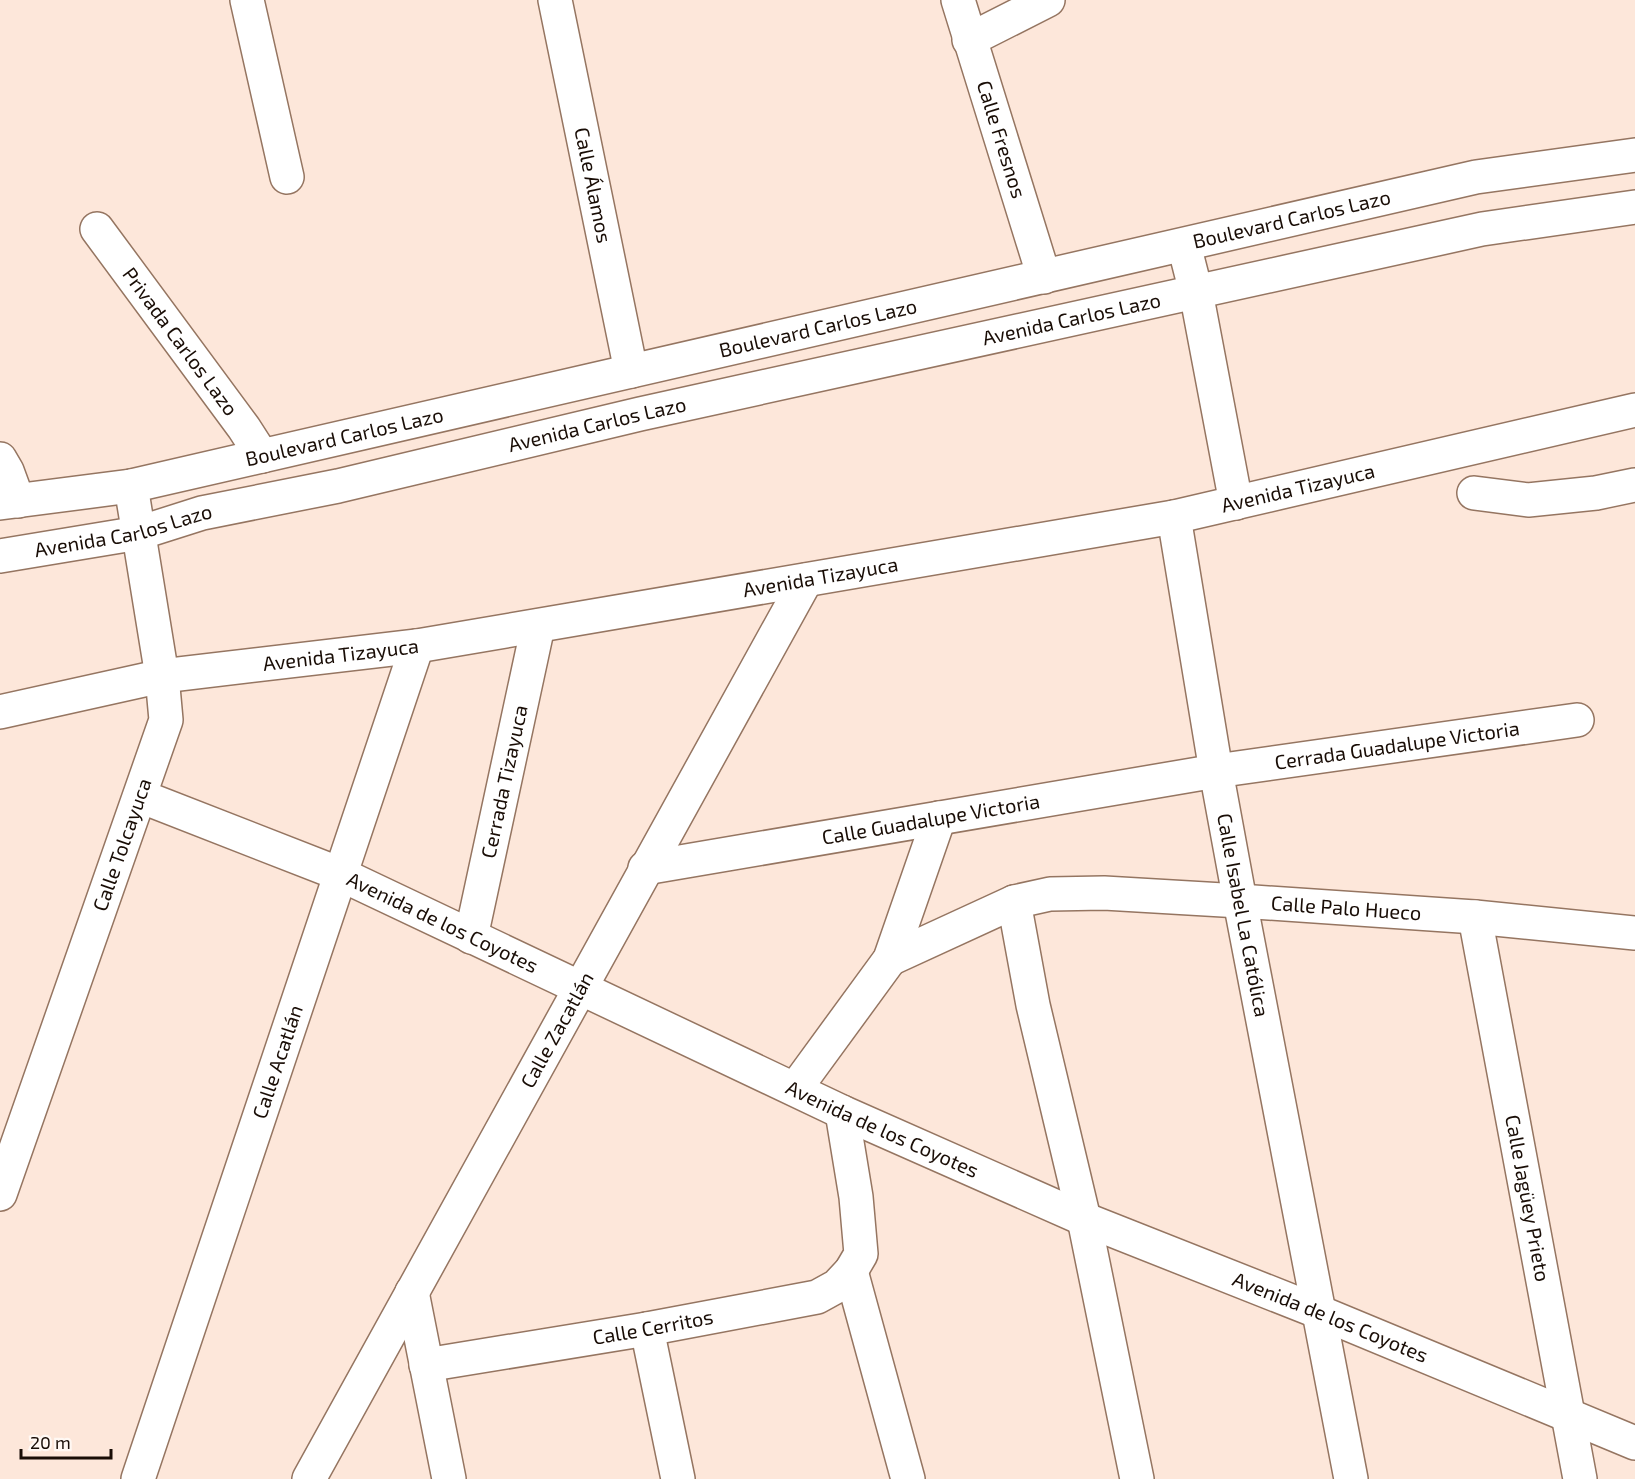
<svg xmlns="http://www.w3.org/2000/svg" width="1635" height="1479" font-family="'Exo 2',sans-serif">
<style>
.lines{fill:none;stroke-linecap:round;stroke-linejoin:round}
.minor-casing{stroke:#957561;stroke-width:36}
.secondary-casing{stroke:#957561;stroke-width:36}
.minor{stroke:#fff;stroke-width:33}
.secondary{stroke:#fff;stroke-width:33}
.labels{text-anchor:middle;stroke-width:4.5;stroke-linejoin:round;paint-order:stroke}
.street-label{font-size:20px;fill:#190d06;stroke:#fff8f3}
</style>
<rect width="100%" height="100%" fill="#fde7da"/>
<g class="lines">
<!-- minor casing -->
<g class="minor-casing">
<g id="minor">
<path d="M247,0l40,177"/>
<path id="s1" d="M555,0l76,371"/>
<path id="s2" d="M958,0l86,277"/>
<path d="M969,40l79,-40"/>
<path id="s3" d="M97,229l147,199 18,28"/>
<path d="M1184,245l12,47 40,211"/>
<path d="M0,459l7,12 11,30"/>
<path d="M1474,493l54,7 68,-7 39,-8"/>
<path id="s4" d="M1174,517l42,254 24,130 111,578"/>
<path id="s5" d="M0,712l162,-36 255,-30 757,-129 461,-107"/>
<path id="s6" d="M140,796l200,78 502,238 242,107 235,93 316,131"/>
<path id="s7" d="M645,868l571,-97 361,-51"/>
<path d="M1014,902l19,103 51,214 53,260"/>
<path id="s8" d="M1475,917l105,562"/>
<path id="s9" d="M471,937l67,-311"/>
<path id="s10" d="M890,959l124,-57 36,-8 54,-1 136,8 235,16 160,16"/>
<path d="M795,1089l95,-130 49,-141"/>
<path id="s11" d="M0,1194l166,-474 -4,-44 -31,-190"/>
<path d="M851,1271l57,208"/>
<path d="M412,1292l37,187"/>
<path d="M647,1329l31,150"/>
<path id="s12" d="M426,1365l221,-36 170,-32 20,-11 14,-15 10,-17 -5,-57 -14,-85"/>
<path id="s13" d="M138,1479l279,-833"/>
<path id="s14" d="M309,1479l497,-899"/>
</g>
</g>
<!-- secondary casing -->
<g class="secondary-casing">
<g id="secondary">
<path id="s15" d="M0,503l131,-17 1345,-309 159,-22"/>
<path id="s16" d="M0,556l139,-23 63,-20 136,-27 302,-72 842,-185 153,-22"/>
</g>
</g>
<!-- minor -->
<use href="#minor" class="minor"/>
<!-- secondary -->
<use href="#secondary" class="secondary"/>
</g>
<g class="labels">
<!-- street labels -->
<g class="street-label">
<text dy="7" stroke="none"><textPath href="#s2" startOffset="146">Calle Fresnos</textPath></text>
<text dy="7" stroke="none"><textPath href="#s1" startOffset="189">Calle Álamos</textPath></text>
<text dy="7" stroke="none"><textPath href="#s15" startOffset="1323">Boulevard Carlos Lazo</textPath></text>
<text dy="7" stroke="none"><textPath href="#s16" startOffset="1098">Avenida Carlos Lazo</textPath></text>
<text dy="7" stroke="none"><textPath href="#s15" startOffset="837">Boulevard Carlos Lazo</textPath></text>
<text dy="7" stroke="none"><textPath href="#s3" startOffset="140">Privada Carlos Lazo</textPath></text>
<text dy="7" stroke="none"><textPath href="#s16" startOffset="612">Avenida Carlos Lazo</textPath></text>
<text dy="7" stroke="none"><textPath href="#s15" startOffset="351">Boulevard Carlos Lazo</textPath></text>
<text dy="7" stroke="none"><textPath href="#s5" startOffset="1318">Avenida Tizayuca</textPath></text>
<text dy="7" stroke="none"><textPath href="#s16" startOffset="126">Avenida Carlos Lazo</textPath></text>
<text dy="7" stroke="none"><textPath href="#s5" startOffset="832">Avenida Tizayuca</textPath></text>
<text dy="7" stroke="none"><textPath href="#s5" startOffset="346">Avenida Tizayuca</textPath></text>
<text dy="7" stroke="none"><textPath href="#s7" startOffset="762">Cerrada Guadalupe Victoria</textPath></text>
<text dy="7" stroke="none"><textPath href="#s9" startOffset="159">Cerrada Tizayuca</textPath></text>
<text dy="7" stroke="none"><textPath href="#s7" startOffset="290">Calle Guadalupe Victoria</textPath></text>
<text dy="7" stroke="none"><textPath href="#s11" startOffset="370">Calle Tolcayuca</textPath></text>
<text dy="7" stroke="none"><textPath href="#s10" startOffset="470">Calle Palo Hueco</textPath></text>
<text dy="7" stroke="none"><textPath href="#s4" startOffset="404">Calle Isabel La Católica</textPath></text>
<text dy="7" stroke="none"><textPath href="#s6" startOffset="328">Avenida de los Coyotes</textPath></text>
<text dy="7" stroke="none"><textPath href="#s14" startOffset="513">Calle Zacatlán</textPath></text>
<text dy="7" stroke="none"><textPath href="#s13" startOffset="440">Calle Acatlán</textPath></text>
<text dy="7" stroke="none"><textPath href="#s6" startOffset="814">Avenida de los Coyotes</textPath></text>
<text dy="7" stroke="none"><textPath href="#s8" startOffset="286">Calle Jagüey Prieto</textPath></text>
<text dy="7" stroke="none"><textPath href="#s6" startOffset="1300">Avenida de los Coyotes</textPath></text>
<text dy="7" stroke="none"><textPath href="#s12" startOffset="230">Calle Cerritos</textPath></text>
</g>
</g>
<!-- scale -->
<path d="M21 1449v9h90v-9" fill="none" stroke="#190d06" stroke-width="3"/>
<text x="30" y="1449" font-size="18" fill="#190d06" stroke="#fff8f3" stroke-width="4.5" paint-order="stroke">20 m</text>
</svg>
